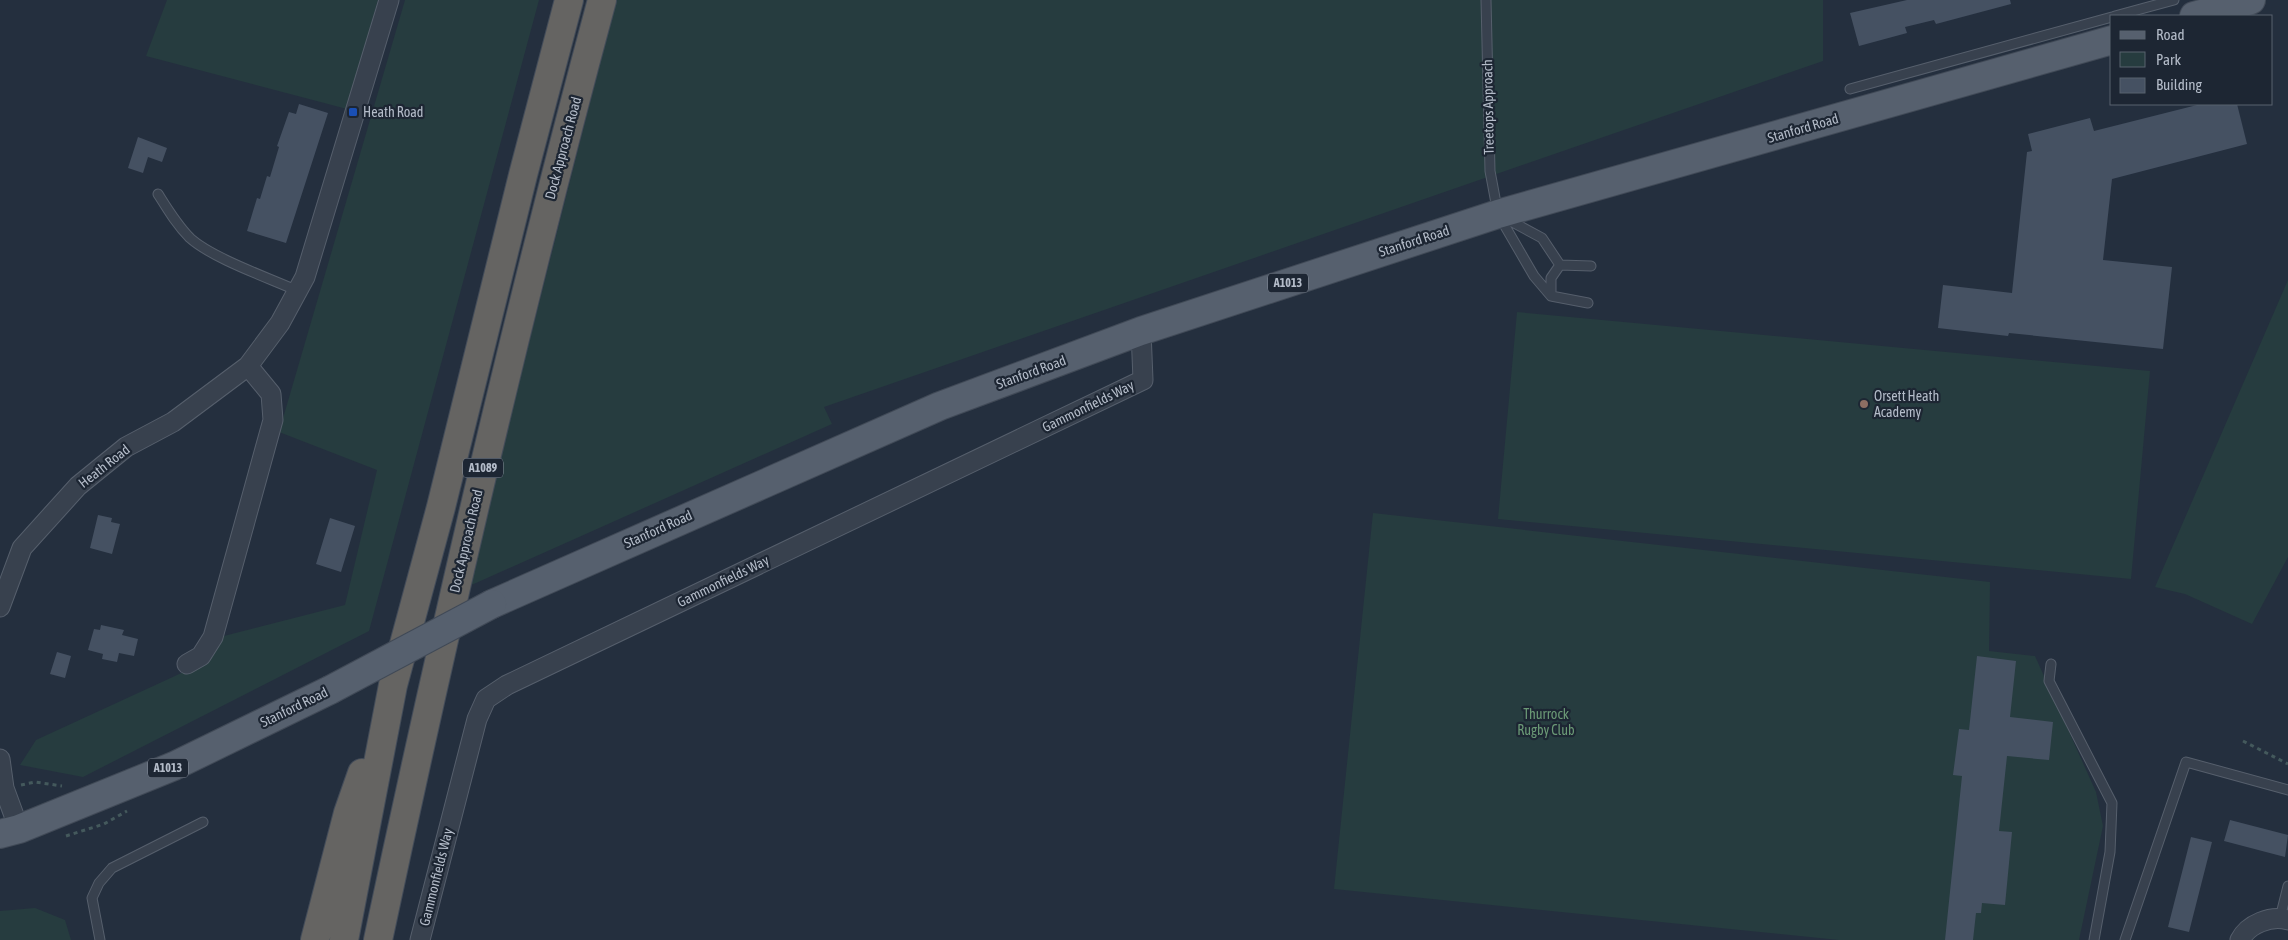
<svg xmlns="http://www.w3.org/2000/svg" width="2288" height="940" font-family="'Asap Condensed',sans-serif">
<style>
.green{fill:#263c3f}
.building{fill:#455162}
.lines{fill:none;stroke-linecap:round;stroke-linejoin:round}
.service-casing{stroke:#565f6c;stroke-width:11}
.minor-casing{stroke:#565f6c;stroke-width:21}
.primary-casing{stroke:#414a57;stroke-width:30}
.trunk-casing{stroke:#434c59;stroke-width:30}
.path{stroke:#44595c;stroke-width:3;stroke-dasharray:4 4;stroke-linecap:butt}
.service{stroke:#38414e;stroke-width:9}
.minor{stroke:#38414e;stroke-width:19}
.primary{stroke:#56606e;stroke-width:28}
.trunk{stroke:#656462;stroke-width:28}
.primary-bridge-casing{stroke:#414a57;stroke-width:30;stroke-linecap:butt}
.primary-bridge{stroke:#56606e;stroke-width:28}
.transit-dot{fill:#1a4fb4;stroke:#1d2633;stroke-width:2}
.education-dot{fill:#8d6e63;stroke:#1d2633;stroke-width:2}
.labels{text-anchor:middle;stroke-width:4.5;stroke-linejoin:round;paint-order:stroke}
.shield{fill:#1d2633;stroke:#878f9c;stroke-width:1}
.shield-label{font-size:12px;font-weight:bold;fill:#b4bcc9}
.street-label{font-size:14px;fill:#b4bcc9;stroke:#1d2633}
.poi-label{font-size:14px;fill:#b4bcc9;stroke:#1d2633;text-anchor:start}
.park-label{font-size:14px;fill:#6b9a76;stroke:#1d2633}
</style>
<rect width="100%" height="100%" fill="#242f3e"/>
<!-- green -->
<path class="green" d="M167,0h211l-31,109 -201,-53z
M405,0h134l-170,631 -286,146 -63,-12 16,-25 165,-76 19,-27 125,-32 32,-135 -98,-38z
M616,0h1207v61l-999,346 8,17 -365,163z
M2288,280v277l-36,67 -67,-30 -30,-7z
M1517,312l633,59 -19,208 -633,-60z
M1373,513l617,69 -1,69 46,5 61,136 7,34 -24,114h-240l-505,-51z
M35,908l30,12 6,20h-71v-29z"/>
<!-- building -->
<path class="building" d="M1907,0h103l1,4 -75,20 -2,-4 -29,7 2,6 -48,13 -9,-33z
M299,104l29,9 -42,130 -39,-12 10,-33 3,1 7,-23 3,1 9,-30 -2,-1 12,-34 7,2z
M2201,104h36l10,40 -135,35 -9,81 69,7 -9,82 -154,-16 -1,3 -70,-8 5,-43 69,8 15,-141 5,-1 -4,-17 62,-16 4,13z
M138,137l29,11 -5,14 -14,-5 -5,16 -15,-5z
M98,515l14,3 -1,4 9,2 -8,30 -22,-6z
M330,518l25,8 -14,46 -25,-8z
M101,625l23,5 -2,5 16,4 -4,17 -15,-3 -2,9 -15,-3 1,-5 -15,-4 6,-21 6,1z
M57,652l14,4 -6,22 -15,-4z
M1977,656l39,5 -6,56 43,5 -4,38 -42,-4 -8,75 13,1 -7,73 -23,-2 -1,10h-5l-3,27h-28l17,-164 -9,-1 6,-46 10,1z
M2230,820l58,15 -3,22 -61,-16z
M2191,837l21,5 -23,90 -21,-5z"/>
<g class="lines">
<!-- service casing -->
<g class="service-casing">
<path id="service" d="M1486,0l4,171 8,43 36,62 17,20 37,7
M2115,16l59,-16
M1850,89l262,-72
M158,194c10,16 19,31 32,44 22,20 79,40 108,53
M1505,218l37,20 18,27 31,1
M1551,296v-18l9,-13
M2051,664l-2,17 63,122 -2,49 -16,88
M2280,918l8,-32
M100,940l-8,-42 7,-15 13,-15 91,-46
M2125,940l61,-178 102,28"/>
</g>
<!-- minor casing -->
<g class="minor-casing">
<path id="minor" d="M0,607l22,-59 56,-62 48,-39 47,-25 75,-56 32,-43 25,-46 84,-277
M187,664l14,-8 12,-19 60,-217 -2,-26 -23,-28
M0,759l4,29 15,41
M420,940l57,-221 9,-20 21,-14 636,-305 -2,-49
M2240,940c8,-16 31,-25 48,-20"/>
</g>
<!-- primary casing -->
<g class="primary-casing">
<path id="primary" d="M2194,16l57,-16
M492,604l448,-198 201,-75 357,-117 614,-174
M0,834l19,-5 155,-63 156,-76"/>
</g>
<!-- trunk casing -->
<g class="trunk-casing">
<path id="trunk" d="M315,940l33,-127 14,-40
M344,940l49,-255 48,-178 82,-332 46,-175
M378,940c67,-315 140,-629 224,-940"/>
</g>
<!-- path -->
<path class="path" d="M2243,741l45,23
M21,785l14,-3 27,4
M66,836l38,-12 23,-13"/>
<!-- service -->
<use href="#service" class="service"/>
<!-- minor -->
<use href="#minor" class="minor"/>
<!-- primary -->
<use href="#primary" class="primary"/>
<!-- trunk -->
<use href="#trunk" class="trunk"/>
<!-- primary-bridge casing -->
<g class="primary-bridge-casing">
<path id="primary-bridge" d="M330,690l162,-86"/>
</g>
<!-- primary-bridge -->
<use href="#primary-bridge" class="primary-bridge"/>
</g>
<!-- markers -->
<rect class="transit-dot" x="348" y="107" width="10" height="10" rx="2.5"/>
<circle class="education-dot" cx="1864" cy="404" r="5"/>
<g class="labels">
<!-- shield labels -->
<g class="shield">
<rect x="1268" y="273.5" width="40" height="19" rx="4"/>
<rect x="463" y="458.5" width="40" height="19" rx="4"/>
<rect x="148" y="758.5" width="40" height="19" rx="4"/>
</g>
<g class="shield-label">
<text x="1288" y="287">A1013</text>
<text x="483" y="472">A1089</text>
<text x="168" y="772">A1013</text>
</g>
<!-- street labels -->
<g class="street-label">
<text transform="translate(1488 107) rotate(-91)" y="5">Treetops Approach</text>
<text transform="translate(1803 128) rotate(-16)" y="5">Stanford Road</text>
<text transform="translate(563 148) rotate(-75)" y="5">Dock Approach Road</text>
<text transform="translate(1414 241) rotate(-18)" y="5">Stanford Road</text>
<text transform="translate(1031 372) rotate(-20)" y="5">Stanford Road</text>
<text transform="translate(1088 406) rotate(-26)" y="5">Gammonfields Way</text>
<text transform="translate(104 466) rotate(-38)" y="5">Heath Road</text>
<text transform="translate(658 529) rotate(-24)" y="5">Stanford Road</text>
<text transform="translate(466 541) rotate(-77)" y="5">Dock Approach Road</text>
<text transform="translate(723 581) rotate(-26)" y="5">Gammonfields Way</text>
<text transform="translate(294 707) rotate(-26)" y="5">Stanford Road</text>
<text transform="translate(436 877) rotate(-76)" y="5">Gammonfields Way</text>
</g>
<!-- poi labels -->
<g class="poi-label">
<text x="363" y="117">Heath Road</text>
<text x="1874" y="401">Orsett Heath<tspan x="1874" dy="16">Academy</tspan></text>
</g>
<!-- park labels -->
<g class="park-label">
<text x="1546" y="719">Thurrock<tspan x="1546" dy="16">Rugby Club</tspan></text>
</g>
</g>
<!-- legend -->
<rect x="2110" y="15" width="162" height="90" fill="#1d2633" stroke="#59626f"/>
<rect x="2120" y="31" width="25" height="8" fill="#56606e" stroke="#59626f"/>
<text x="2156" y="40" font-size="15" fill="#b4bcc9">Road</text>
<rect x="2120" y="52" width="25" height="15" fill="#263c3f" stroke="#59626f"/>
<text x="2156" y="65" font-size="15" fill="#b4bcc9">Park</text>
<rect x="2120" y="78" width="25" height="15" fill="#455162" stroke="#59626f"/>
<text x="2156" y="90" font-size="15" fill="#b4bcc9">Building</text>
</svg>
